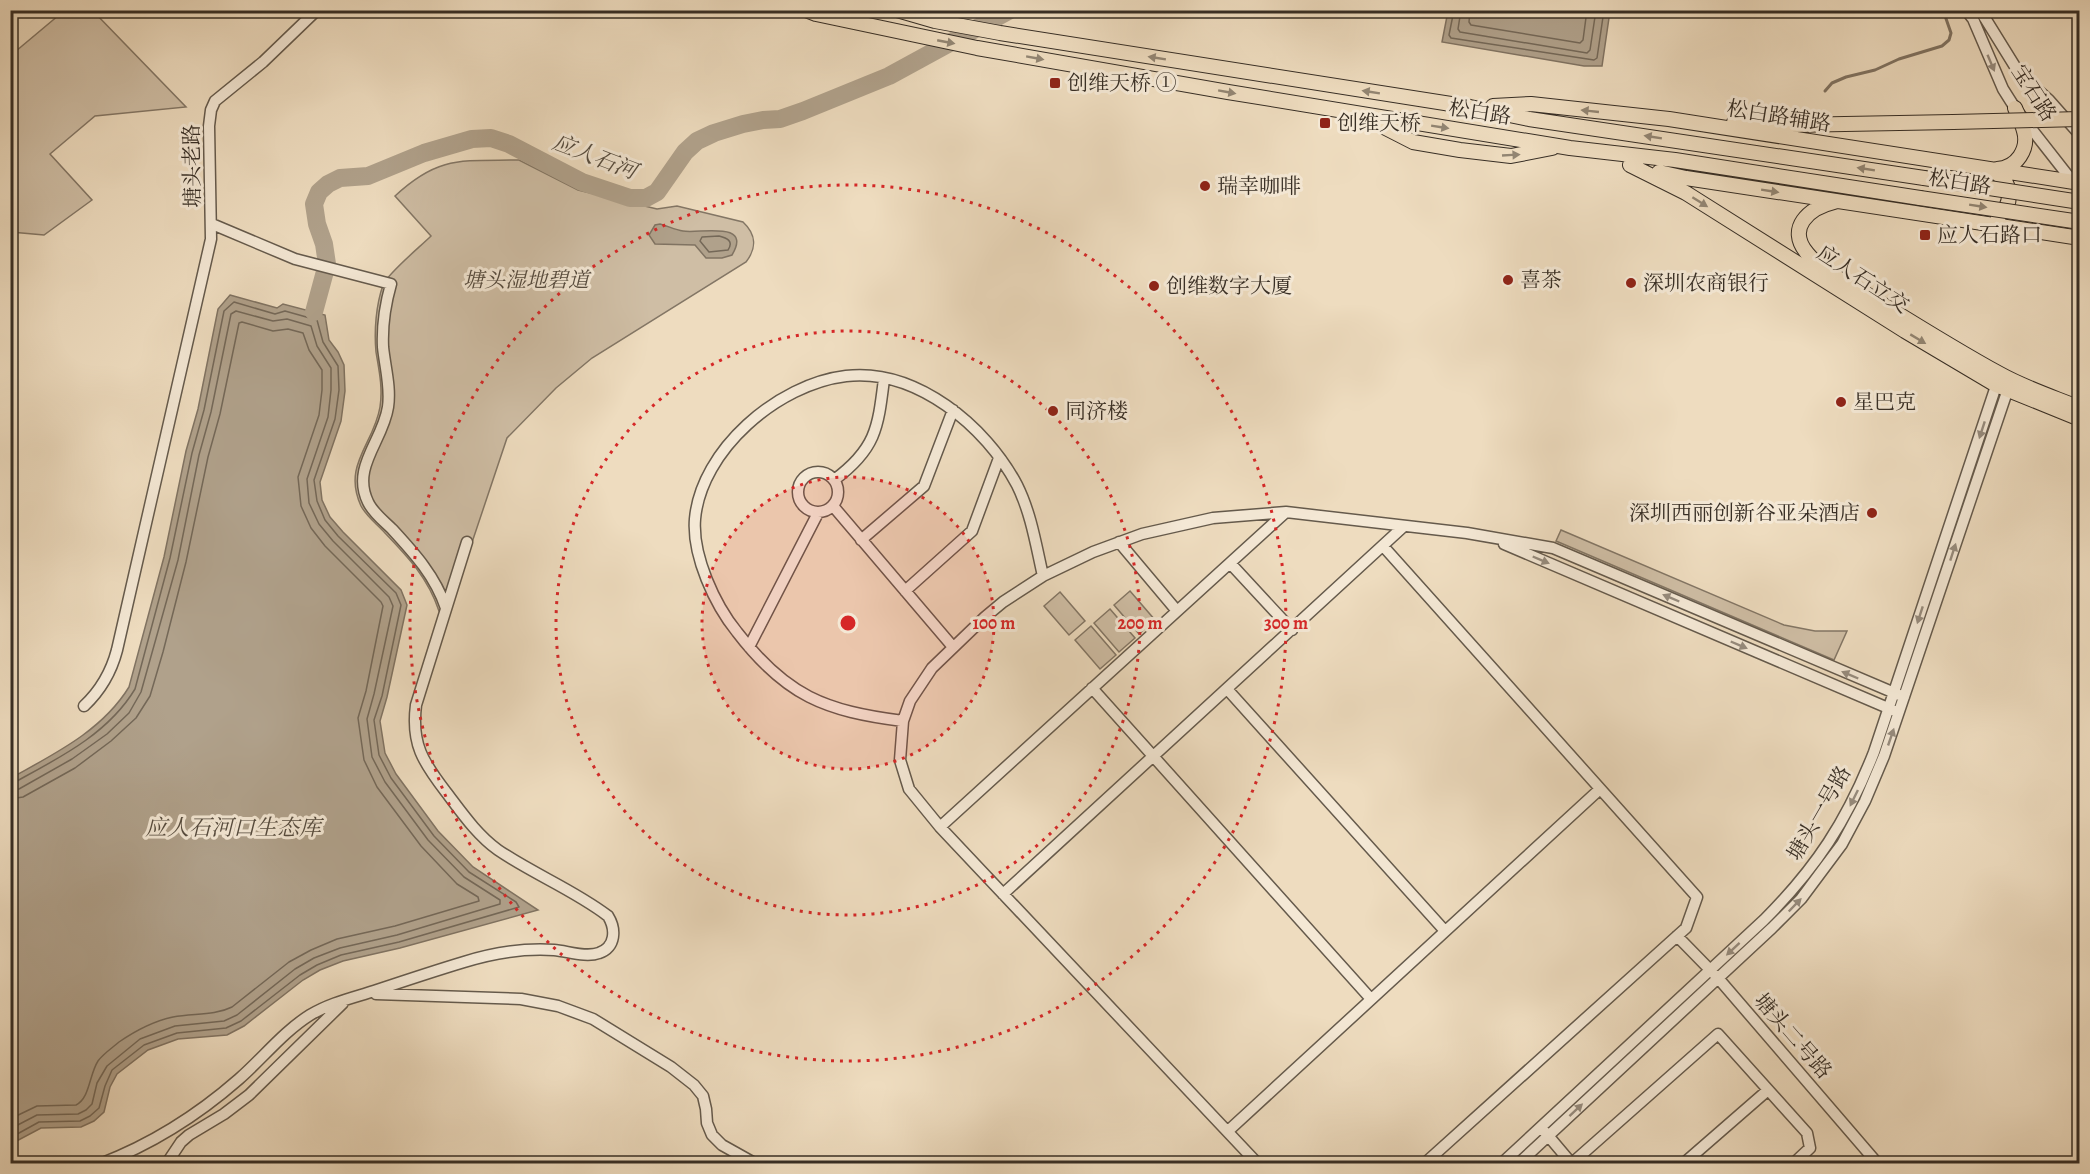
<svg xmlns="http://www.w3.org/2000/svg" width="2090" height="1174" font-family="Alegreya,'Noto Serif SC',serif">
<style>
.green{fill:#cfbea5;stroke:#837665;stroke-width:1.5}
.water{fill:#b0a18b;stroke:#807362;stroke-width:1.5}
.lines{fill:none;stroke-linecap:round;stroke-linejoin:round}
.shore{stroke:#746858;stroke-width:1.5}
.stream{stroke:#807362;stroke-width:3}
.river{stroke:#b0a18b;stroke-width:18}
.minor-casing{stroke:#655a4c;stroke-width:13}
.major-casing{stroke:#372e25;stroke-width:16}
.minor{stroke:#f4e8d5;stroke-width:10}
.major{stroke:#eedcbf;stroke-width:14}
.major-bridge-casing{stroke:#372e25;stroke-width:16;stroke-linecap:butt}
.major-bridge{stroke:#eedcbf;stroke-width:14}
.oneway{fill:#928572}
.oneway2{fill:#968b7d}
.ring{fill:none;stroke:#d62828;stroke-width:3;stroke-dasharray:3 6}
.poi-dot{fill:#8f2418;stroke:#f4e8d5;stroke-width:2}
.labels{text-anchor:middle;stroke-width:6;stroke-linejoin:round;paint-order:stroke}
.poi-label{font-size:21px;fill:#372e25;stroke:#f4e8d5;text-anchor:start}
.street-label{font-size:21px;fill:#372e25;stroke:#f4e8d5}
.park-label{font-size:21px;font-style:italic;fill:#554b3f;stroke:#f4e8d5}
.water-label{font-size:22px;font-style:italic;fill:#554b3e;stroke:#f4e8d5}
.centre{fill:#d62828;stroke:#f4e8d5;stroke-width:3}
.ring-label{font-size:18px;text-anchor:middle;font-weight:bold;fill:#d62828;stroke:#f4e8d5;stroke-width:6;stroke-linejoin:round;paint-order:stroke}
</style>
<rect width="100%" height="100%" fill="#eedcbf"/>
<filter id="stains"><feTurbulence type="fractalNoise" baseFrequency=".00333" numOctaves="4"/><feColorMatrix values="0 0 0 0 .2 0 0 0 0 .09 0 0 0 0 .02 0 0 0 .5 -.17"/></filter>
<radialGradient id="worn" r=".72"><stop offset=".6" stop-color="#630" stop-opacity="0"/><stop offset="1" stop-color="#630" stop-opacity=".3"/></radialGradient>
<!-- green -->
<path class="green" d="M65,10l28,1 93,96 -91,9 -45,38 42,46 -48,35 -33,-3v-186l5,5z
M519,160l59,30 79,19 20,-3 66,16c13,12 14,26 3,40l-154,96 -36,30 -49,50 -59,176 -9,-3c-11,-33 -31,-54 -54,-78 -8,-9 -18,-16 -24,-27 -19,-41 13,-62 19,-99 3,-19 -1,-37 -4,-55 -2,-21 0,-47 7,-67 4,-11 38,-39 48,-49l-36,-40c44,-41 67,-35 124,-36z
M1561,530l223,95 31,6h32l-13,29 -278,-119z
M1130,591l25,29 -16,14 -25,-29z
M1060,592l25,29 -16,14 -25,-29z
M1110,609l25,29 -16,14 -25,-29z
M1091,626l25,29 -16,14 -25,-29z"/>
<!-- water -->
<path class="water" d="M1448,11h162l-8,55h-18l-142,-24z
M660,224c8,2 15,6 23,7 16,3 70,-11 49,24l-10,3h-16l-11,-13 -40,-1 -6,-9 6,-10z
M230,295l47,13 6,-4 42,11 4,25 9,12 6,13 1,26 -4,30 -21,61 2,18 8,17 13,15 58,58 6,15 -20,92 -7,24 5,32 11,21 42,57 35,36 65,43 -138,38 -57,13 -23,9 -17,10 -59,46 -17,9 -49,4 -30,11 -31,24 -7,13 -6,25 -10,9 -13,6 -40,1 -30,16v-366c43,-24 91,-47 118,-91l35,-130 22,-106 12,-42 20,-100z"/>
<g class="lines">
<!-- shore -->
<path class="shore" d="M1454,10l-5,25 2,3 143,22 3,-2 7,-48
M1461,10l-3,19 2,3 127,21 3,-3 6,-40
M1470,10l-1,12 2,3 109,18 3,-3 4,-30
M719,236c8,2 15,5 9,14l-19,2 -9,-11 2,-4z
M10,783l5,-1c44,-24 93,-48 120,-93l35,-131 22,-105 12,-43 20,-99 10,-9 41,12 10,-3 32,9 6,22 15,24 1,24 -4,29 -21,61 3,21 8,19 13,16 58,57 5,12 -19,91 -8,24 5,35 12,23 43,58 35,36 47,30 3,5 -120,35 -58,13 -24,10 -17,10 -59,46 -15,7 -49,5 -33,12 -32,25 -7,16 -6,22 -9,8 -10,5 -41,1 -29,16
M10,790l9,-1 53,-30 35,-25 22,-21 12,-21 37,-132 21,-105 12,-43 20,-98 5,-3 37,10 14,-2 24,7 6,20 14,22v22l-3,27 -21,62 2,24 10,21 14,17 56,56 4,9 -19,88 -7,25 5,38 13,25 43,58 36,37 36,23v4l-103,31 -57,13 -26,10 -19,11 -58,46 -13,6 -49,5 -35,13 -33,27 -10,17 -5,21 -6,6 -8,4 -41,1 -27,14
M10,799l13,-2 52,-29 36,-27 25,-23 14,-22 13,-44 23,-90 22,-105 12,-43 19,-91 3,-1 31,9 15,-2 15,4 6,17 13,20v20l-3,25 -21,62 3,29 10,22 14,18 56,56 2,4 -17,85 -8,27 6,42 13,27 44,59 36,38 21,13 1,4 -84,25 -58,13 -26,11 -22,12 -57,45c-18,9 -39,6 -59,10 -19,4 -38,14 -54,25 -7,6 -16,12 -21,19 -9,14 -8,37 -22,44l-39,1 -27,13"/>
<!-- stream -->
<path class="stream" d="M1825,91l7,-8 14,-6 29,-7 24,-11 43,-13 7,-6 2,-7 -8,-23"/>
<!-- river -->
<path class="river" d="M314,312l13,-48 -3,-20 -7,-20 -3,-20 5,-12 9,-8 12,-6 28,-2 56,-23 48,-14 19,-1 18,6 73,38 48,16h16l11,-6 28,-40 12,-11 17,-8 29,-9 20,-4 17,-1 23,-8 86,-35 121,-66"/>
<!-- minor casing -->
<g class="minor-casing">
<path id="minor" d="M1966,10l7,9 30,70 12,19 58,74
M1980,10l39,63 30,27 31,35
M212,224l83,35 96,25c-6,21 -9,41 -8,63 2,20 8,40 5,60 -5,34 -37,60 -20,95 5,11 16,19 24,27 23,25 43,47 54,79
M798 492a20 20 0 1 1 40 0a20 20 0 1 1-40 0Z
M834,480c42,-31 44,-52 50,-101
M833,506l120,141
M861,540l63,-54 29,-76
M1119,542l58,69
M1504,544l391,167
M1383,546l314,351 -11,31 -262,236
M1230,563l62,67
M905,591l67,-60 27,-73
M749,647l69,-134
M1092,688l279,311
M1227,689l218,242
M84,706c17,-16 27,-33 33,-56l94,-411 -2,-113 2,-16 4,-9 48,-39 54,-52
M903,721c-78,-10 -117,-25 -166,-89 -22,-27 -45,-76 -42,-113 6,-69 83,-135 151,-143 70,-8 140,50 171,109 14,28 19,60 26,91
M940,827l346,-315
M1003,894l401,-368
M1677,936l41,42 160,186
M376,994l145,5 37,7 35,13 78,48 23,18 9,11 3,13 1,14 5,12 10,10 34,19
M1228,1131l372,-342
M1545,1132l27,32
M100,1164c50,-19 99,-50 139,-85 24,-21 44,-47 71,-64 20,-12 42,-17 64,-24 30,-10 60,-20 90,-29 29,-9 60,-14 90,-12 13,1 32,8 45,3 17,-6 17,-24 9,-37 -34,-26 -75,-42 -110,-66 -21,-15 -36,-37 -52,-58 -23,-30 -35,-48 -30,-87l51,-163
M172,1164l-3,-4 12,-18 8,-7 35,-21 25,-19 94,-92
M1258,1164l-318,-337 -31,-38 -9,-29 3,-39 7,-20 22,-33 53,-51 18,-15 40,-26 50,-24 49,-18 71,-16 73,-6 181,21 86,15 351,149
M1501,1164l263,-244c52,-52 83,-99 110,-168l124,-372
M1518,1164l254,-236 29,-29 41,-55 23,-43 19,-45 126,-373
M1571,1164l147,-130 89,99 3,15 -17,16
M1683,1164l85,-74"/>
</g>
<!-- major casing -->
<g class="major-casing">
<path id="major" d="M806,10l10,4 161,34 251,44 342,56 105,12 245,38
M897,10l38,11 65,12 470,74 59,12 395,59
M1493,106l38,-2 138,15 411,64
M1368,119l45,23 47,8 51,6 41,-8
M1734,122l57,3 162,-3
M1630,165l56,28 219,138 91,54 84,34
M1997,169c20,-1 32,-20 27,-38 -2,-8 -6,-16 -9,-23
M1991,170c21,10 24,32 7,47
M1659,172l27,6 394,60
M1834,202c-25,6 -48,26 -27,51 15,19 43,31 64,44 42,26 85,53 129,77 25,14 53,23 80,34"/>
</g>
<!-- minor -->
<use href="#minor" class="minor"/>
<!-- major -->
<use href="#major" class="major"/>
<!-- major-bridge casing -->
<g class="major-bridge-casing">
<path id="major-bridge" d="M1953,122l127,-3
M1924,178l156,24
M1920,198l160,24"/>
</g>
<!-- major-bridge -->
<use href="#major-bridge" class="major-bridge"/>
</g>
<!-- one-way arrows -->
<defs><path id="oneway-solid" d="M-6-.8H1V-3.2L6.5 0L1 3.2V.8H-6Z" transform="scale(1.5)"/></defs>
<g class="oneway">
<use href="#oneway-solid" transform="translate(946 42) rotate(11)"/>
<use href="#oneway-solid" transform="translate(1035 58) rotate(10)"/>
<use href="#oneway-solid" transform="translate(1157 58) rotate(-171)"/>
<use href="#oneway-solid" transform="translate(1227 92) rotate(10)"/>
<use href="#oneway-solid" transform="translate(1371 92) rotate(-171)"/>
<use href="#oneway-solid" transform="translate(1590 111) rotate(-174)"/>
<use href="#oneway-solid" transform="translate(1440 127) rotate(9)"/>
<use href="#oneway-solid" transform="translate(1653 137) rotate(-171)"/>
<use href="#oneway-solid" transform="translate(1511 155) rotate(-3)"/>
<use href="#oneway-solid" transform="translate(1866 169) rotate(-171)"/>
<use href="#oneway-solid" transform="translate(1770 191) rotate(9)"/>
<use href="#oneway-solid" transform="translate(1700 202) rotate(32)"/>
<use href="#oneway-solid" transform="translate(1978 206) rotate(9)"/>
<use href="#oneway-solid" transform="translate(1918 339) rotate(31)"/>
</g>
<g class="oneway2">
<use href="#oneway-solid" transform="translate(1991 63) rotate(67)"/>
<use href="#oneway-solid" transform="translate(1982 430) rotate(108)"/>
<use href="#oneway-solid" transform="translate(1953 552) rotate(-72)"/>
<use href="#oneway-solid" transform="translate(1541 560) rotate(23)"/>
<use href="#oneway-solid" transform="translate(1671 598) rotate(-157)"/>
<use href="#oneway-solid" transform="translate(1920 615) rotate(108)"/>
<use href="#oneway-solid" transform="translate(1739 645) rotate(23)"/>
<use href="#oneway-solid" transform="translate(1850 675) rotate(-157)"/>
<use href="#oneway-solid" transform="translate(1891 737) rotate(-71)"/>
<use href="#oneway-solid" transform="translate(1854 798) rotate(116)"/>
<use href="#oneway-solid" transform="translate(1795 905) rotate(-46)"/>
<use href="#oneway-solid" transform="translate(1733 949) rotate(137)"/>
<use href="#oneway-solid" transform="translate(1576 1110) rotate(-43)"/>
</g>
<!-- distance rings -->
<circle cx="848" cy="623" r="146" fill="#d62828" fill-opacity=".12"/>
<g class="ring">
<circle cx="848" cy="623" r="146"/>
<circle cx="848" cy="623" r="292"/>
<circle cx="848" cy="623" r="438"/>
</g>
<!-- markers -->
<g class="poi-dot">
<rect x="1049" y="77" width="12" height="12" rx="3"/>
<rect x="1319" y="117" width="12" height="12" rx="3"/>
<circle cx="1205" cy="186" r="6"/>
<rect x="1919" y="229" width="12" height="12" rx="3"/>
<circle cx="1508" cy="280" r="6"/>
<circle cx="1631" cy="283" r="6"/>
<circle cx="1154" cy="286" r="6"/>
<circle cx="1841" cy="402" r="6"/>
<circle cx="1053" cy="411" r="6"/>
<circle cx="1872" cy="513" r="6"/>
</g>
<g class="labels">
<!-- poi labels -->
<g class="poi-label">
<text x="1067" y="90">创维天桥 ①</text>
<text x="1337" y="130">创维天桥</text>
<text x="1217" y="193">瑞幸咖啡</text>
<text x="1937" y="242">应人石路口</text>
<text x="1520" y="287">喜茶</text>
<text x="1643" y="290">深圳农商银行</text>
<text x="1166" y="293">创维数字大厦</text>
<text x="1853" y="409">星巴克</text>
<text x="1065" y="418">同济楼</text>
<text x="1860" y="520" text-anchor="end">深圳西丽创新谷亚朵酒店</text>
</g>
<!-- street labels -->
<g class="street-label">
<text transform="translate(2034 93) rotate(57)" y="7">宝石路</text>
<text transform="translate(1480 112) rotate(9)" y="7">松白路</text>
<text transform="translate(1779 116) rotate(9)" y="7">松白路辅路</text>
<text transform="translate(192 166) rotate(-91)" y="7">塘头老路</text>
<text transform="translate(1960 182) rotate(9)" y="7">松白路</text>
<text transform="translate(1863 279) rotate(33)" y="7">应人石立交</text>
<text transform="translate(1819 813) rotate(-60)" y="7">塘头一号路</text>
<text transform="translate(1793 1036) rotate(49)" y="7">塘头二号路</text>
</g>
<!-- park labels -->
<g class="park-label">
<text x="526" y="287">塘头湿地碧道</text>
</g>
<!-- water labels -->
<g class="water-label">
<text transform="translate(595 156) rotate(21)" y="8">应人石河</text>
<text x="233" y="835">应人石河口生态库</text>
</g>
</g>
<circle cx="848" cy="623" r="9" class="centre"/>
<g class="ring-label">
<text x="994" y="629">100 m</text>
<text x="1140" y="629">200 m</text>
<text x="1286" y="629">300 m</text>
</g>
<!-- margin -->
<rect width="2090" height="1174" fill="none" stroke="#eedcbf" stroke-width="36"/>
<rect x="12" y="12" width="2066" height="1150" fill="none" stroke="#372e25" stroke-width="3"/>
<rect x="18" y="18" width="2054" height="1138" fill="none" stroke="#372e25" stroke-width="1.5"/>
<rect width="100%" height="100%" filter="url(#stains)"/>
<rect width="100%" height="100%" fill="url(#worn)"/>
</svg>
